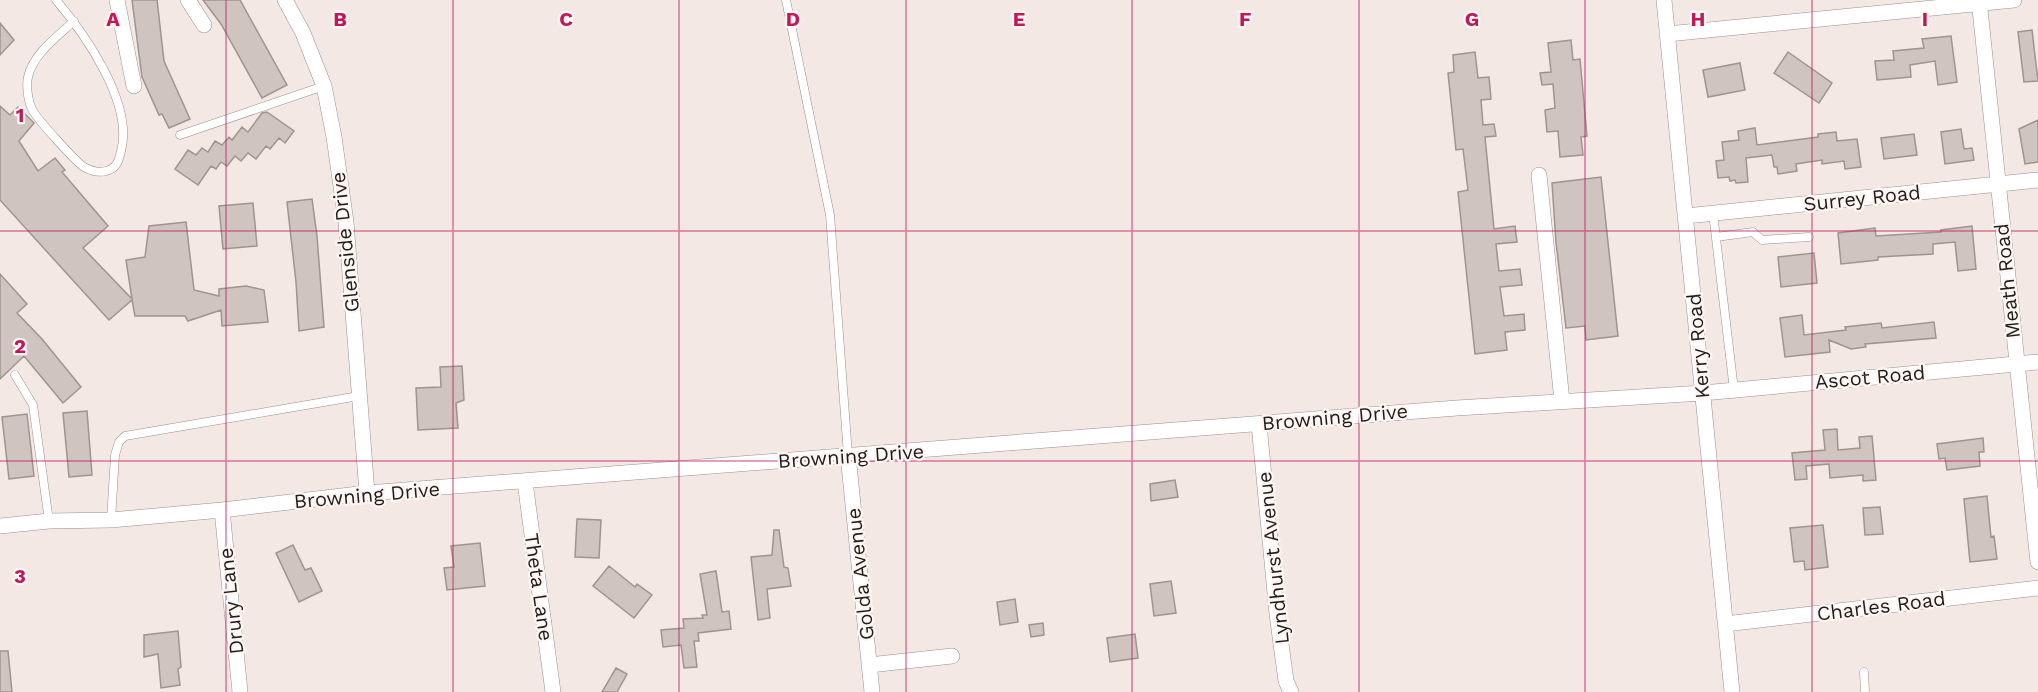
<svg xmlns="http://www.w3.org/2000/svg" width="2038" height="692" font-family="'Work Sans',sans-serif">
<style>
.building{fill:#cfc4c0;stroke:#9e9490;stroke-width:1.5}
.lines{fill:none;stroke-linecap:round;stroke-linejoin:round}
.service-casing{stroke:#99908c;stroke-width:9}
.minor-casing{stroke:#99908c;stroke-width:16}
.service{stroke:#fff;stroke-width:8}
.minor{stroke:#fff;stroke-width:15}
.grid{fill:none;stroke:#c2185b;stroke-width:1.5;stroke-opacity:0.55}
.labels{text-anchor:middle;stroke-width:4.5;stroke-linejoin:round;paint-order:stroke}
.street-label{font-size:20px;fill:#201c1b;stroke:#fff6f2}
.grid-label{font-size:20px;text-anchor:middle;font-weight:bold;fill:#c2185b;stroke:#fff6f2;stroke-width:4.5;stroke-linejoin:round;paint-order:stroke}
</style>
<rect width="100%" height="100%" fill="#f3e8e4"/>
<!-- building -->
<path class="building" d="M132,0h25l7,61 26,58 -21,9 -7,-14 -3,1 -17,-38z
M203,0h37l47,85 -25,13 -41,-74z
M0,23l14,17 -14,15z
M2032,30l6,51 -14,1 -6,-50z
M1951,36l6,46 -19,3 -3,-24 -25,4 1,12 -34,3 -2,-19 19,-1 -1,-9 31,-3 -2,-9z
M1571,40l2,20 7,-1 7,77 -6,1 2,18 -23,2 -2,-26 -11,1 -2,-22 10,-2 -2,-24 -11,1 -2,-12 11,-1 -3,-29z
M1475,52l3,26 11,-1 2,22 -10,1 2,25 11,-1 2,12 -11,1 9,92 21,-3 2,16 -21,2 3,27 21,-2 2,16 -22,2 4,29 20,-2 1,16 -20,2 2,18 -32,4 -17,-162 10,-2 -5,-41 -7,1 -8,-77 6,-1 -1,-17z
M1788,52l44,31 -13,20 -45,-30z
M1740,63l5,27 -37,7 -5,-27z
M0,106l10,9 8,-8 16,16 -15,18 19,30 17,-13 10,12 -3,2 46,54 -25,22 49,51 -6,-39 19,-3 4,-31 37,-4 8,68 25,6v-7l27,-3 18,4 4,32 -46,4 -1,-16 -33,11 -3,-5h-50l-3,-16 -23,20 -109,-120z
M267,112l27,19 -9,12 -6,-5 -9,11 -4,-3 -10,13 -8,-6 -7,8 -6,-5 -8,10 -6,-4 -5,7 -5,-3 -13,19 -23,-16 13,-19 8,5 6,-7 6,4 7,-11 7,4 7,-8 3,3 10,-13 6,5 14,-19z
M2038,120v42l-13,2 -6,-35z
M1755,128l2,17 61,-8v-3l18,-2 1,9 20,-2 4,28 -16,2 -1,-8 -22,3v-4l-26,4 1,7 -19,3 -1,-7h-3l-2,-12 -26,3 2,24 -12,1 -1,-3 -5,1 -1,-4 -11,1 -2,-17 8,-1 -2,-18 17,-2 -1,-9z
M1961,129l3,20 8,-1 2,12 -29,4 -4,-32z
M1914,134l3,21 -33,4 -3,-21z
M1601,177l17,159 -32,4 -1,-14 -19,2 -10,-86 -4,-59z
M312,199l5,37 7,91 -25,4 -3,-49 -9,-80z
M253,203l4,43 -34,3 -4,-43z
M1972,226l4,43 -18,2 -3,-29 -22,2v10l-55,3v3l-37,4 -3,-31 37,-5 1,8 65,-4v-2z
M1814,253l3,30 -36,4 -3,-30z
M0,274l27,30 -10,9 25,26 39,48 -18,16 -39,-47 -24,23z
M1802,315l2,20 42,-5 -1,-3 36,-4 1,5 52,-6 2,16 -71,6 1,3 -15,2 -22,-9 1,12 -45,5 -5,-39z
M462,366l2,34 -8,3 2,25 -40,2 -2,-42 25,-1 -1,-20z
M87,411l5,64 -23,2 -6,-64z
M27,414l7,62 -25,3 -7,-62z
M1837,429l1,21 22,-2 -1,-11 13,-1 4,44 -13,1v-6l-33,3 -1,-14 -23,2 1,13 -12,1 -3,-27 33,-3 -2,-20z
M1983,438l1,14h-5l1,14 -33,4 -2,-12 -6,1 -2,-15z
M1175,480l3,17 -27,4 -1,-17z
M1987,496l4,41 3,-1 3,23 -27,3 -6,-63z
M1880,507l3,27 -18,1 -2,-27z
M577,519l24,1 -2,38 -24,-1z
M1823,525l5,42 -23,3 -1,-9 -10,1 -4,-34z
M774,530h5l5,37 4,1 3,18 -24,3 3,29 -12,2 -7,-63 21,-2z
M480,543l5,43 -38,4 -3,-22 10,-1 -3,-21z
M293,545l12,25 6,-2 11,23 -23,11 -23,-49z
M609,566l26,21 2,-3 15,11 -18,23 -41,-32z
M716,571l6,41 7,-1 2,18 -33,4 1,8h-5l3,26 -13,1 -3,-23 -18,2 -2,-17 23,-2 -1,-9 20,-1 -1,-3h5l-7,-41z
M1171,581l5,32 -22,3 -4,-32z
M1015,599l3,23 -18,3 -3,-23z
M1043,623l1,12 -13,2 -2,-12z
M178,631l3,36 -3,2 2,16 -19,3 -3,-34 -14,3v-22z
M1135,634l3,24 -28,4 -3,-24z
M0,651h8l4,41h-12z
M616,668l11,6 -10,18h-15z"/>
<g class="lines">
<!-- service casing -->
<g class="service-casing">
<path id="service" d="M56,0c29,34 78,104 65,151 -2,10 -5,18 -15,20 -8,2 -15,0 -22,-4 -8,-5 -49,-50 -52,-58 -4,-8 -6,-23 -4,-32 5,-23 29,-40 46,-56
M786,0l44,215 18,240
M180,135l144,-49
M1713,213l21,177
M1716,237l37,-5 9,8 47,-3
M15,375l18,30 16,116
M111,520l4,-65 4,-13 6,-6 234,-40
M1864,672l1,20"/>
</g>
<!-- minor casing -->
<g class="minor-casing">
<path id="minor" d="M117,0l17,86
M188,0l16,25
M285,0l18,33 21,53 10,51 12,85 21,271
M1664,0l68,692
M1979,0l59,562
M1667,34l347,-34
M1539,175l23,226
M1686,216l352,-36
M1259,424l18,190 9,67 5,11
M848,455l24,237
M525,482l28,210
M222,510l18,182
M0,526l49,-5 62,-1 111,-10 145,-17 1090,-85 246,-15 335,-31
M1725,624l313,-36
M869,665l83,-9"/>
</g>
<!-- service -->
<use href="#service" class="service"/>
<!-- minor -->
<use href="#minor" class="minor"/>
</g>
<!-- grid -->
<path class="grid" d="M226,0v692M453,0v692M679,0v692M906,0v692M1132,0v692M1359,0v692M1585,0v692M1812,0v692M0,231h2038M0,461h2038"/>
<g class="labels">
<!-- street labels -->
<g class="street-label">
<text transform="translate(1862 198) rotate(-6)" y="7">Surrey Road</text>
<text transform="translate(345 242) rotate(-96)" y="7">Glenside Drive</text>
<text transform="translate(2007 281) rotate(-96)" y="7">Meath Road</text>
<text transform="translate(1698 346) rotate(-95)" y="7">Kerry Road</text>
<text transform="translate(1870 377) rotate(-5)" y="7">Ascot Road</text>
<text transform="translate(1335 417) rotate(-5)" y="7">Browning Drive</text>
<text transform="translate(851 456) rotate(-4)" y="7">Browning Drive</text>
<text transform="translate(367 495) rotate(-5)" y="7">Browning Drive</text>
<text transform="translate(1273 558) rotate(-96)" y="7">Lyndhurst Avenue</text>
<text transform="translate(860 574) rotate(-96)" y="7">Golda Avenue</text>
<text transform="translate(539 587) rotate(82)" y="7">Theta Lane</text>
<text transform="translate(231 601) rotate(-96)" y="7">Drury Lane</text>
<text transform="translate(1881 606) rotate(-7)" y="7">Charles Road</text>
</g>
</g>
<g class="grid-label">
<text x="113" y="26">A</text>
<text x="340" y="26">B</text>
<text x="566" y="26">C</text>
<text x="793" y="26">D</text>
<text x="1019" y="26">E</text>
<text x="1245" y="26">F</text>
<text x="1472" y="26">G</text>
<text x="1698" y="26">H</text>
<text x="1925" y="26">I</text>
<text x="20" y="122">1</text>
<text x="20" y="353">2</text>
<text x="20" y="583">3</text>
</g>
</svg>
